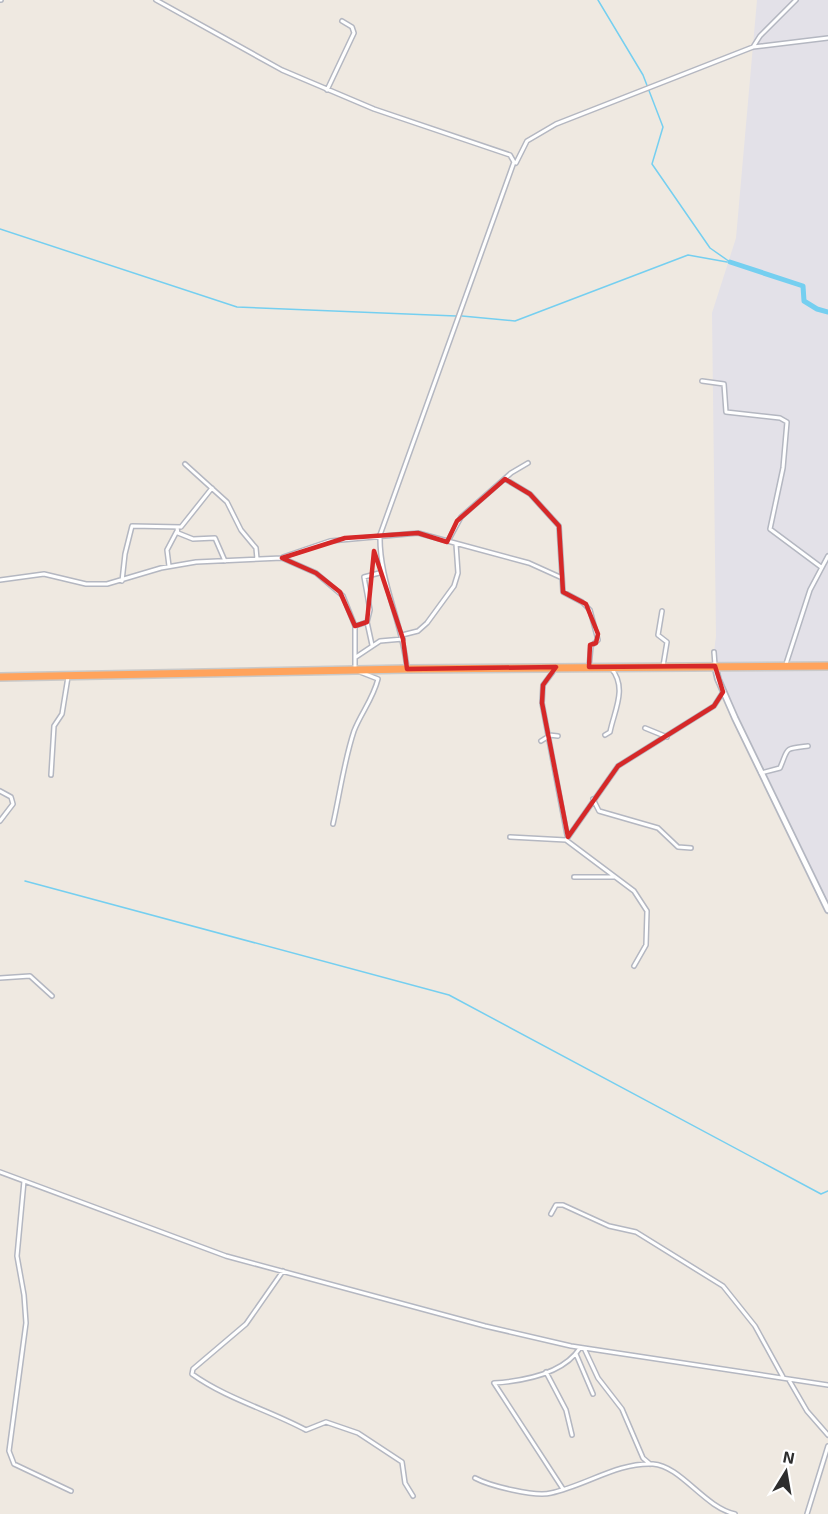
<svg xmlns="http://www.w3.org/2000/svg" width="828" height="1514" font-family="'Exo 2',sans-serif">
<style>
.industrial{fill:#e3e1e8}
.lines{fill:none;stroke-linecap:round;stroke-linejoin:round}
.stream{stroke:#75cff0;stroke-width:1.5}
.river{stroke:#75cff0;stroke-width:5}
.street-casing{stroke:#b4b7c1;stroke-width:6}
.secondary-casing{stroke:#b4b7c1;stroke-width:8}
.highway-casing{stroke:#c9c9c9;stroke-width:10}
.street{stroke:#fff;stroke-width:3}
.secondary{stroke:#fff;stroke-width:4.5}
.highway{stroke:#ffa35c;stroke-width:7}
.marked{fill:none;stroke:#d62828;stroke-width:4.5;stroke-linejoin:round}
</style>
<rect width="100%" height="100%" fill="#efe9e1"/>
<!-- industrial -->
<path class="industrial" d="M757,0h71v912l-111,-238 -1,-21 -2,-1 2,-16 -4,-323 24,-75z"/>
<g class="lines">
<!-- stream -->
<path class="stream" d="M598,0l45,75 20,52 -11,37 58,84 20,14
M0,229l237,78 219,9
M462,316l53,5 173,-66 39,7
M25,881l424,114 372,199 7,-3"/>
<!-- river -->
<path class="river" d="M730,262l73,24 1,15 13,8 11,3"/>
<!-- street casing -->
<g class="street-casing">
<path id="street" d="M0,0h1
M156,0l126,70 92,39 136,46 4,7 -134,373c-1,47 23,88 27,134
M753,47l7,-11 36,-36
M327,90l27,-57 -2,-6 -10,-6
M516,163l11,-22 29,-17 197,-77 75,-9
M702,381l22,3 2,28 54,6 7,4 -4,46 -13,61 51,38
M185,464l42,38 14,28 15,18 1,11
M505,479l25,15 29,32 4,66 19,10 8,8 8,30 -7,6 -2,21
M177,528l1,5 15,6 22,-1 10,23
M448,541l13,-24 50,-44 17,-10
M283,557l47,-16 88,-8 111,30 31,14
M169,566l-2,-16 10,-19
M0,580l44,-6 42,10h21l54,-16 35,-6 86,-4 34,15 27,23 12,30v44l23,9c-5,20 -17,34 -24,52 -10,30 -14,62 -21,93
M122,581l3,-27 7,-28 49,1 31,-39
M662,611l-4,24 9,7 -4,24
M367,622l5,23
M355,626l12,-4 3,-12 -6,-33 19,-5
M402,635l16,-4 9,-8 27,-37 4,-13 -2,-29
M714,652l1,13
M356,657l24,-16 23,-2
M786,664l24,-74 18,-34
M555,669l-12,16 -1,18 25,132
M645,728l22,9
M549,735l9,1
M605,735l5,-3c4,-21 18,-44 1,-64
M541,741l8,-5
M761,773l19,-5c9,-21 3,-19 28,-22
M51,775l3,-49 8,-12 6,-37
M0,791l11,6 2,7 -13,17
M593,799l6,12 59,17 20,19 13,1
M510,837l56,3 52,-74 96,-60 9,-14
M566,840l68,51 13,20 -1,34 -12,21
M574,877h41
M0,978l30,-2 22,20
M0,1172l226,84 259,70 86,20 257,39
M24,1181l-7,75 7,39 2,28 -17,128 5,13 57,27
M551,1214l5,-9h7l46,21 27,6 87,54 32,40 28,51
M283,1271l-37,53 -53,45 -1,5c35,25 77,36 114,56l20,-8 32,11 44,29 3,21 8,13
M584,1348l14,30 24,31 21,49 7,6
M576,1354l17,40
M546,1372l20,38 6,25
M789,1380l18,31 21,24
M475,1478c15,8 60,19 76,15 34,-7 67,-31 102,-29 28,2 51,43 82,50
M563,1489l-69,-106c29,-2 69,-9 86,-35
M807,1514l21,-68"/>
</g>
<!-- secondary casing -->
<g class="secondary-casing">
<path id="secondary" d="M715,666l3,13 17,39 93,192"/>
</g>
<!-- highway casing -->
<g class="highway-casing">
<path id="highway" d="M0,677l407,-8 421,-3"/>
</g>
<!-- street -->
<use href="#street" class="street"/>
<!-- secondary -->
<use href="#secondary" class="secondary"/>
<!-- highway -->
<use href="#highway" class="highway"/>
</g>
<!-- marked area -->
<path class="marked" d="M505,479l25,15 29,32 4,66 23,12 12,30 -2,9 -6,2 -1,22 126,-1 8,26 -9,14 -96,60 -50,71 -26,-134 1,-18 13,-18 -149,2 -4,-30 -29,-88 -7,71 -12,4 -15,-34 -24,-19 -34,-15 63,-20 73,-5 29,9 10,-21z"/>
<!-- north arrow -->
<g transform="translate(786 1472) rotate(11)" stroke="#ffffff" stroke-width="4.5" paint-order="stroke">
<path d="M0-4.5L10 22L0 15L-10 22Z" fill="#2e2e2e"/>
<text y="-9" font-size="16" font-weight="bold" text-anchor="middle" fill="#2e2e2e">N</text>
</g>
</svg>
